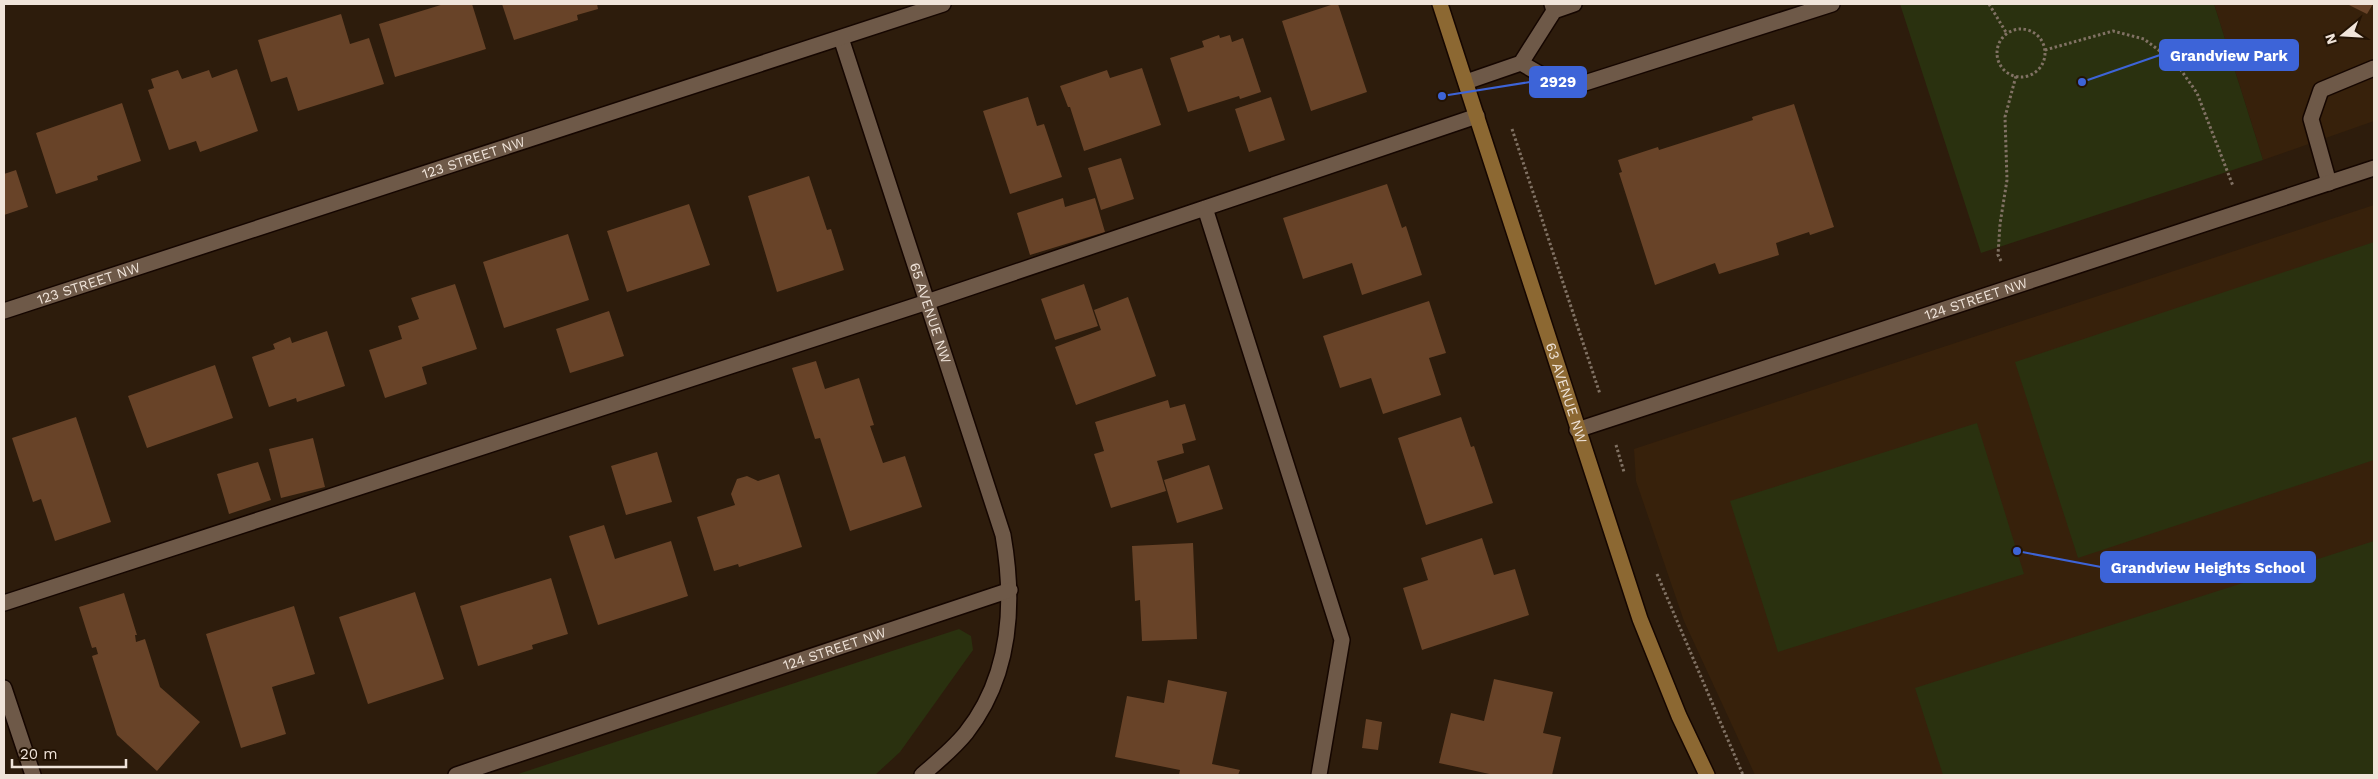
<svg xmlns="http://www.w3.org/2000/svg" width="2378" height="779" font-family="'Work Sans',sans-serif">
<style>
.built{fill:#37210b}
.green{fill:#2a310f}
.building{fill:#684328}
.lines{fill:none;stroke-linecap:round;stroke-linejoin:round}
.lane-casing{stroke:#150600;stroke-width:18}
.street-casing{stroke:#150600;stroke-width:18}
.secondary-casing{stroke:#150600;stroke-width:18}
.path{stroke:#817264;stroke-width:3;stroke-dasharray:2.5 2.5;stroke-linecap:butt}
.lane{stroke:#6e5948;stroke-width:15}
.street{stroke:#6e5948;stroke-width:15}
.secondary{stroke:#8c6832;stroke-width:15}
.labels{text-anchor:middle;stroke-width:4;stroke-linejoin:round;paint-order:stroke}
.street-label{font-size:14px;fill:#f0e4da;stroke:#231304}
.leader{fill:none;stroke:#3d64d8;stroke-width:2}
.callout-dot{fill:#3d64d8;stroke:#231304;stroke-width:2}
.callout{fill:#3d64d8;stroke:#3d64d8;stroke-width:2}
.callout-label{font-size:15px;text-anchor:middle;font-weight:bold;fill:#fff}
</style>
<rect width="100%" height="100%" fill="#2d1c0c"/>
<!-- built -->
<path class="built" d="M2214,4h160v117l-111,39z
M2374,205v570h-619l-71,-154 -48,-140 -2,-32z"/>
<!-- green -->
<path class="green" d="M1900,4h314l49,156 -282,93z
M2374,242v218l-296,98 -63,-196z
M1977,423l47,151 -246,78 -48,-151z
M2374,541v234h-431l-28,-87z
M959,629l12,7 2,14 -73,102 -25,23h-360z"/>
<!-- building -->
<path class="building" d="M444,4h28l14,45 -91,28 -16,-53z
M502,4h95l1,5 -21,6 1,5 -64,20z
M1334,4h4l29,88 -56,19 -29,-90z
M2347,4h26l-6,10z
M341,14l9,30 19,-6 15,46 -86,27 -11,-34 -16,5 -13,-42z
M1219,35l1,3 10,-3 2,7 11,-4 18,54 -21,7 -1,-3 -51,16 -18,-54 34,-11 -2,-6z
M1142,68l19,57 -77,26 -14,-44h-2l-8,-21 47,-16 3,8z
M237,69l21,62 -58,21 -4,-11 -27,9 -21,-60 6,-2 -3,-9 27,-9 4,9 27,-9 3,8z
M1028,97l9,29 7,-2 18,53 -52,17 -27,-83z
M1271,97l14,43 -36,12 -14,-43z
M122,103l19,58 -44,15 1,4 -42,14 -20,-61z
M1794,104l40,123 -24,8 -1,-3 -33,11 3,12 -60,19 -4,-11 -60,22 -36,-112 3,-1 -4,-12 40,-13 1,3 94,-30 -1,-3z
M1121,158l13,41 -33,11 -13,-42z
M16,170l12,37 -24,8v-41z
M809,176l18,54 4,-1 13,41 -67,22 -29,-96z
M1387,184l15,44 4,-2 16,49 -60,20 -10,-32 -49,16 -20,-61z
M1063,198l2,9 30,-9 10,34 -75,23 -13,-42z
M689,204l21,61 -83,27 -20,-61z
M568,234l21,66 -85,28 -21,-66z
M455,284l22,65 -55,18 5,17 -42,14 -16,-48 33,-11 -4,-13 21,-7 -8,-21z
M1084,284l14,42 -43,14 -14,-41z
M1128,297l28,79 -80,29 -21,-58 46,-17 -7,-20z
M1429,301l17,52 -17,5 12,37 -58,19 -12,-36 -31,10 -17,-52z
M609,311l15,45 -54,17 -14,-44z
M327,331l18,55 -48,16 -1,-4 -27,9 -17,-50 23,-8 -2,-5 17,-7 2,6z
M816,361l9,28 34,-11 15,47 -4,1 13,37 22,-7 17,51 -72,24 -30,-93 -5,1 -23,-71z
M215,365l18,53 -86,30 -19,-52z
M1168,400l2,8 15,-4 11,36 -14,4 2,9 -27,8 9,30 -55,17 -17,-54 10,-3 -9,-29z
M76,417l35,105 -56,19 -14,-42 -8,3 -21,-64z
M1461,417l10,30 3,-1 19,57 -67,22 -28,-87z
M313,438l12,49 -44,11 -12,-49z
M657,452l15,50 -46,13 -15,-49z
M258,462l13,38 -42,14 -12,-40z
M1209,465l14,44 -46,14 -13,-43z
M779,474l23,73 -63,20 -1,-3 -24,7 -17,-54 38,-12 -4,-11 6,-15 10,-3 11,5z
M604,525l11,34 56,-18 17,55 -90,29 -29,-89z
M1482,538l12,37 21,-6 14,46 -107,35 -19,-62 25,-8 -7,-22z
M1193,543l4,96 -55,2 -2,-41 -5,1 -3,-55z
M551,578l17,56 -36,11 1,4 -55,17 -18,-60z
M415,592l29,87 -76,25 -29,-87z
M124,593l13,42h-2l1,7 9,-3 15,48 40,35 -43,49 -40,-36 -25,-79 6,-2 -2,-7 -4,1 -13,-41z
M294,606l21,68 -43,13 14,47 -45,14 -35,-114z
M1494,679l59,13 -10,41 18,4 -9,38h-58l-55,-12 12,-50 33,8z
M1168,680l59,12 -15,72 28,6 -2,5h-59l1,-5 -65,-13 12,-61 37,7z
M1366,719l16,3 -4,28 -16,-2z"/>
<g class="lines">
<!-- lane casing -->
<g class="lane-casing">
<path id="lane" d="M1554,11l20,-7
M1521,63l45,26 266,-85
M1466,82l55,-19 33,-52 -2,-7
M2329,183l-18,-64 10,-29 53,-22
M1205,208l137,432 -23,135
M4,603l923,-301 550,-186"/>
</g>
<!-- street casing -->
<g class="street-casing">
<g id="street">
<path id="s1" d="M841,38l162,497c12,69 8,141 -37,198 -13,16 -29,29 -44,42"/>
<path id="s2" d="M4,311l939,-307"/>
<path id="s3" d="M1577,430l797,-262"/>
<path d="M4,688l29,87"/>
<path id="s4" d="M456,775l554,-185"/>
</g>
</g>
<!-- secondary casing -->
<g class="secondary-casing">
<g id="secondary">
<path id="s5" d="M1440,4l200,615 39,97 28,59"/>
</g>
</g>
<!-- path -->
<path class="path" d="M1989,4l18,30
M1997 53a24 24 0 1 1 48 0a24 24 0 1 1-48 0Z
M2045,50l68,-19 31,8 32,24 21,30 36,93
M1512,129l88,265
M2001,261l-3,-6 2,-31 7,-44 -2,-63 11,-41
M1616,445l8,27
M1657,574l86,201"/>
<!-- lane -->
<use href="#lane" class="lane"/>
<!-- street -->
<use href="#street" class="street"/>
<!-- secondary -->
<use href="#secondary" class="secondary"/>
</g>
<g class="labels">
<!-- street labels -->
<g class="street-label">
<text dy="5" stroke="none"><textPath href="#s2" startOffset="494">123 STREET NW</textPath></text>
<text dy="5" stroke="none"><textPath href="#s2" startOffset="89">123 STREET NW</textPath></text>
<text dy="5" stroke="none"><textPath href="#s3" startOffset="420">124 STREET NW</textPath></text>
<text dy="5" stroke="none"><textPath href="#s1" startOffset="289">65 AVENUE NW</textPath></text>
<text dy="5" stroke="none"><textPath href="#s5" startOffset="409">63 AVENUE NW</textPath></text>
<text dy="5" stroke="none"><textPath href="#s4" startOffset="399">124 STREET NW</textPath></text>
</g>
</g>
<!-- callouts -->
<path class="leader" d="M2082 82L2160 55M1442 96L1530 82M2017 551L2101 567"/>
<g class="callout-dot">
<circle cx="2082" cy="82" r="5"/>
<circle cx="1442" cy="96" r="5"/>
<circle cx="2017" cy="551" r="5"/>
</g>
<g class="callout">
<rect x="2160" y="40" width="138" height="30" rx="5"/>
<rect x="1530" y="67" width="56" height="30" rx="5"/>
<rect x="2101" y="552" width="214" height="30" rx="5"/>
</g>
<g class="callout-label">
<text x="2229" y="61">Grandview Park</text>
<text x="1558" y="87">2929</text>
<text x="2208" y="573">Grandview Heights School</text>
</g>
<!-- border -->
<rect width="2378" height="779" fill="none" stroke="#f0e4da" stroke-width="10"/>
<!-- north arrow -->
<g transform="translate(2343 35) rotate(252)" stroke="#231304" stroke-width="4" paint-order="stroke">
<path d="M0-4L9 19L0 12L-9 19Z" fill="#f0e4da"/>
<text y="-8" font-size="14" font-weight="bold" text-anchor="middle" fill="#f0e4da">N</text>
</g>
<!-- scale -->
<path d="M12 759v8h114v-8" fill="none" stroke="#f0e4da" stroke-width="2.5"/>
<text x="20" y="759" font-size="15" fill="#f0e4da" stroke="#231304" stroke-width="4" paint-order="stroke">20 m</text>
</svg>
